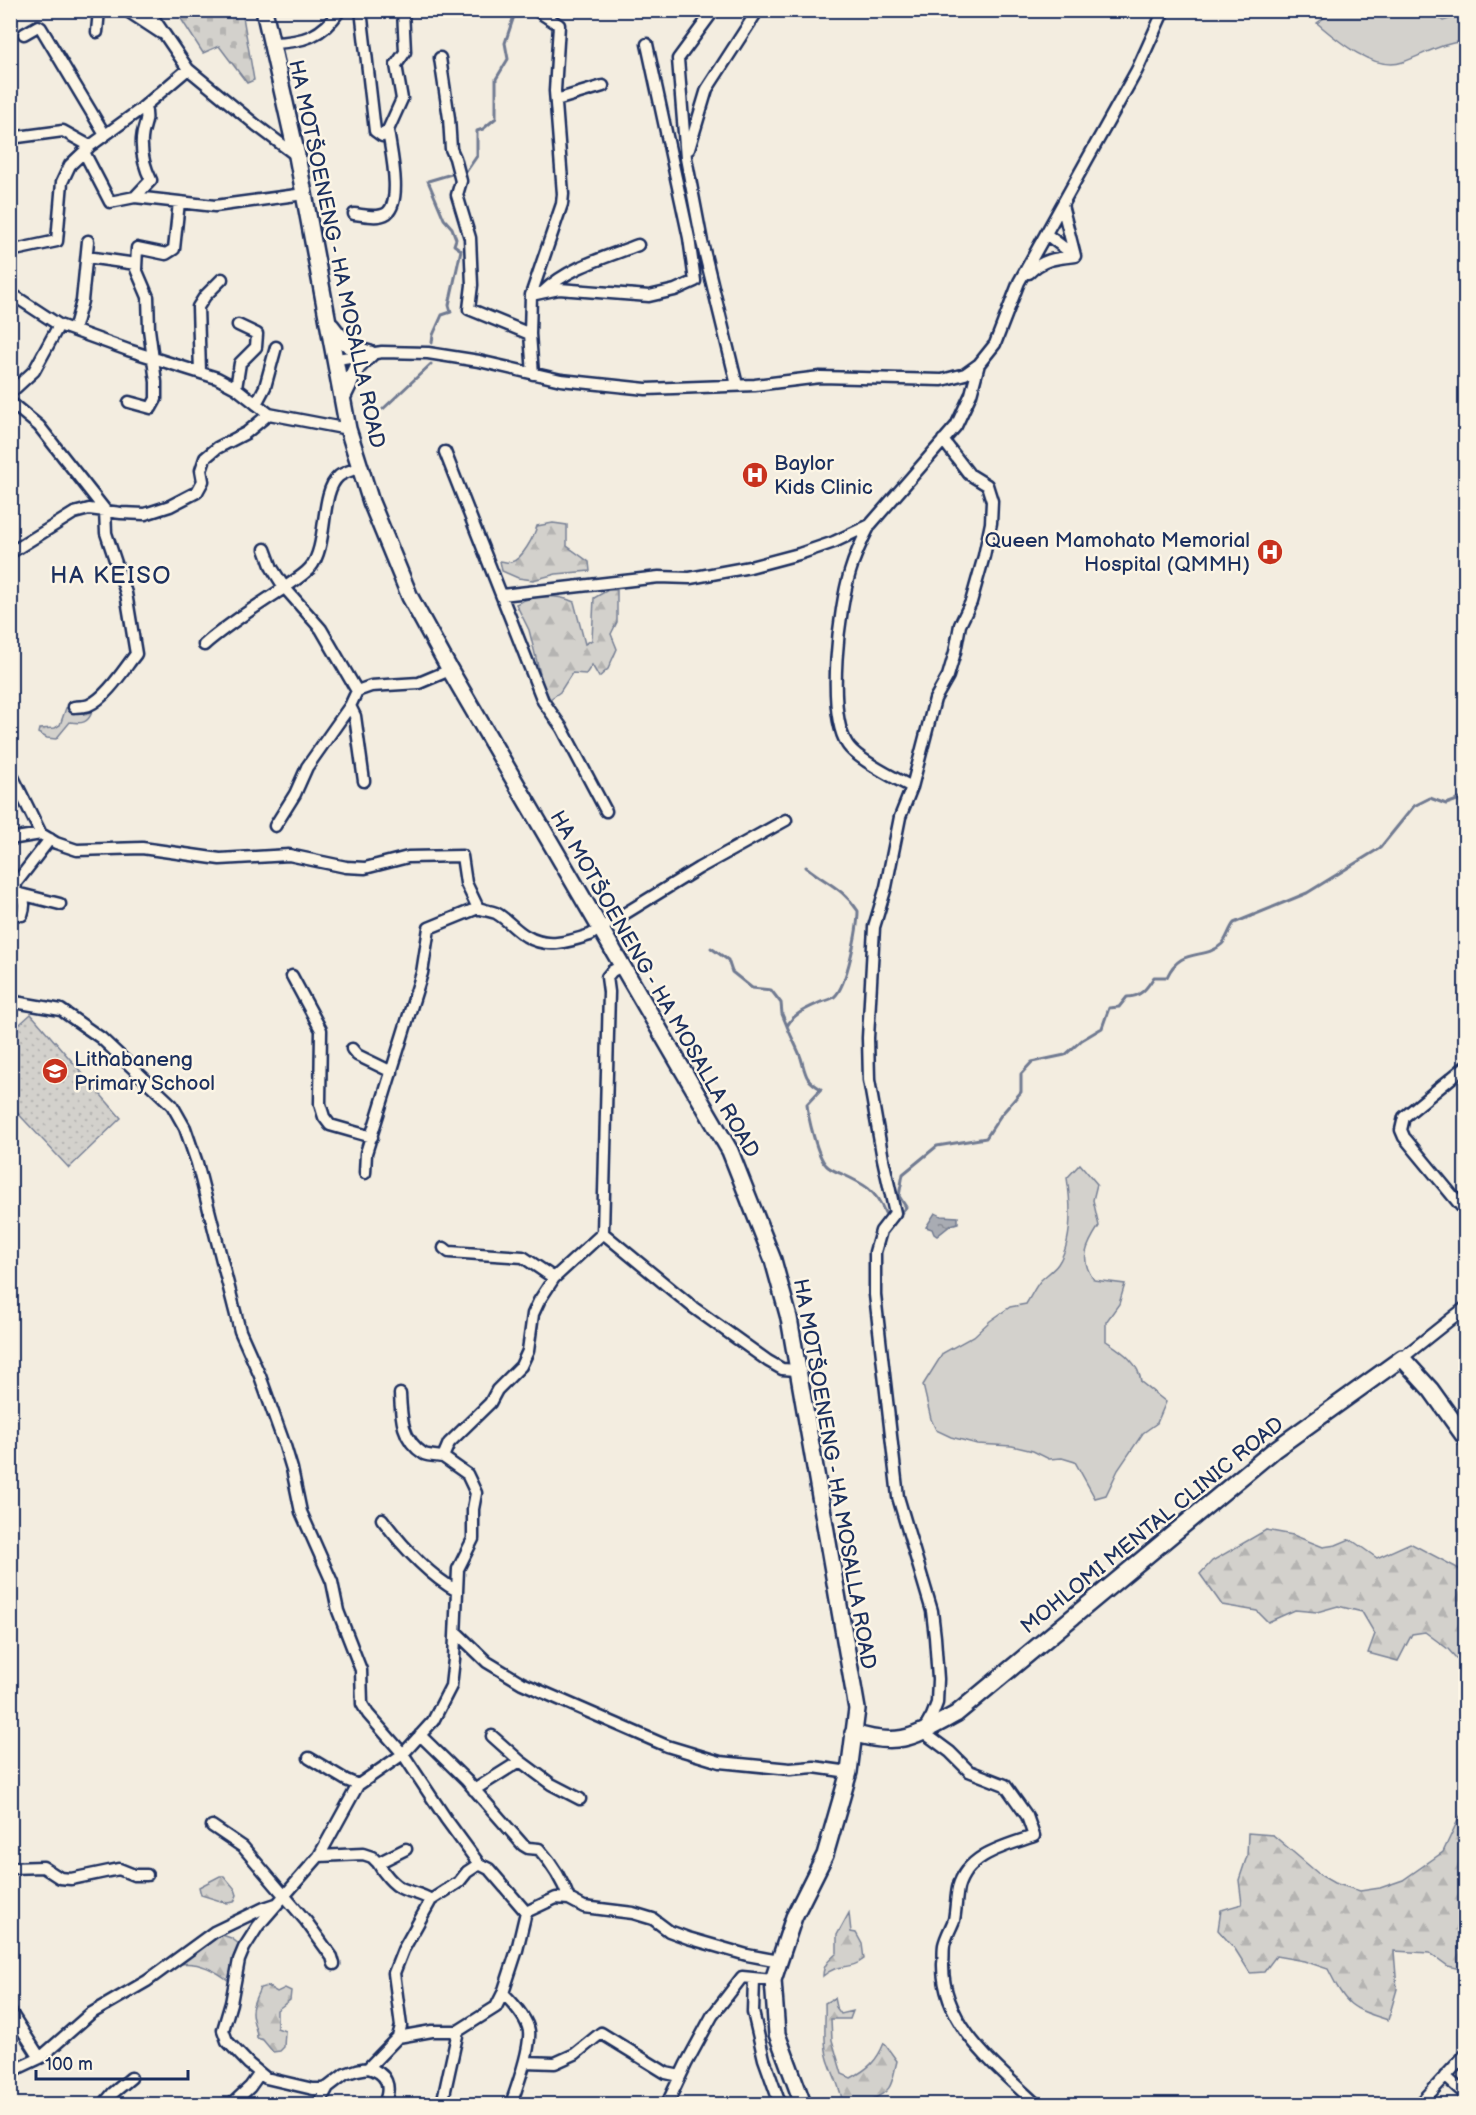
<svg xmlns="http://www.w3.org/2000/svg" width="1476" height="2115" font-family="'Balsamiq Sans',sans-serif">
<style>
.green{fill:#d3d1cc;stroke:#778095;stroke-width:1.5}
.forest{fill:url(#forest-firs);stroke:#778095;stroke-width:1.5}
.cemetery{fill:url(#cemetery-stones);stroke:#778095;stroke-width:1.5}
.park{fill:url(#park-dots);stroke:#778095;stroke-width:1.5}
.water{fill:url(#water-ripples);stroke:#707a91;stroke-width:1.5}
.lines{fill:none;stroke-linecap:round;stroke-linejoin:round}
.stream{stroke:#707a91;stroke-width:3}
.street-casing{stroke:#1b2f5e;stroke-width:15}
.secondary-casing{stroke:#1b2f5e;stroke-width:20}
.street{stroke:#fcf5e5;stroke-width:10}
.secondary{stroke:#fcf5e5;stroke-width:15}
.labels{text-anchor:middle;stroke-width:5;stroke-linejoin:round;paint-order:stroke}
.street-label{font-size:21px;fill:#1b2f5e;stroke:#fcf5e5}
.poi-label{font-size:21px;fill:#1b2f5e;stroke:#fcf5e5;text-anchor:start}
.quarter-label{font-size:24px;letter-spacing:1.5px;fill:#1b2f5e;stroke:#fcf5e5}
</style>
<defs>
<pattern id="forest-firs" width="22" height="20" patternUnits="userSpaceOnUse" patternTransform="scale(1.5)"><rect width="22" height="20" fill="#d3d1cc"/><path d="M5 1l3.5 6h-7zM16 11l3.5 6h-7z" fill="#b5b4b2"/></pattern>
<pattern id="cemetery-stones" width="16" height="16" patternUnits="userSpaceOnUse" patternTransform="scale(1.5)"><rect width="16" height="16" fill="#d3d1cc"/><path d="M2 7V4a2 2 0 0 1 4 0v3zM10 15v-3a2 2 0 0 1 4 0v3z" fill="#b5b4b2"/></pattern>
<pattern id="park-dots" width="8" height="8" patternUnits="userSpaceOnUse" patternTransform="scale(1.5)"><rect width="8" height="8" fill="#d3d1cc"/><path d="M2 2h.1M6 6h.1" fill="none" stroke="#b5b4b2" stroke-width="1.8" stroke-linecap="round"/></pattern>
<pattern id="water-ripples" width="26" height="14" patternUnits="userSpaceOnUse" patternTransform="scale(1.5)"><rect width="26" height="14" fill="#a9acb3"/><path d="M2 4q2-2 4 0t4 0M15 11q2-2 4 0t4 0" fill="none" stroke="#898c95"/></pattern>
</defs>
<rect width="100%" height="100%" fill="#f3ede0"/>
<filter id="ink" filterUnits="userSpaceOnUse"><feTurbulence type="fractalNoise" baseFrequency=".0167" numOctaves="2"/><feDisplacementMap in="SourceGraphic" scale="12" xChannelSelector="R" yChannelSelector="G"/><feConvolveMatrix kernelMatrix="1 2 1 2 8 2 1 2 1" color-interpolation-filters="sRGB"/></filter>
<g filter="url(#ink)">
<!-- green -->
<path class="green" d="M1322,11h106l15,10 19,-6 3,2v24c-23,2 -40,13 -62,21 -29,10 -65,-21 -86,-39l11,-8z
M1080,1164l17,20 -4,16 6,26c-13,20 -20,33 -5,54l31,4 -6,20 -13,18v19c15,10 33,21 35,41l25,20 -9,21 -14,10 -25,37 -12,25 -11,3 -20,-36 -13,-4 -13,1 -16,-8 -21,-5 -35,-2 -26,-7 -15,-7 -5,-11 -8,-34 20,-32 31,-17 16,-15 20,-14 16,-3c5,-8 9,-17 15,-24 5,-5 13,-10 17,-16 15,-23 13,-60 9,-86z"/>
<!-- forest -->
<path class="forest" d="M553,523l14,2v21l22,16 1,9 -34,3 -23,6 -15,-2 -16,-7 -2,-10c4,0 7,2 11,1 11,-2 23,-26 26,-36z
M608,590h9v32l-6,12 6,15 -9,20 -9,8 -7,-12 -6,9 -14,-1 -12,19 -10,7 -7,-13 -14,-56 -13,-26c17,-9 40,-10 58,-2l11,42 7,-4 2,-42z
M71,707l11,1 2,7 8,-3c-4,11 -10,12 -22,10l-14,17 -9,-1 -9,-5 1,-4 16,-1 5,-3 6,-17z
M1266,1530l27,5 30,12 13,-2 14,-6 27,19 33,-15 55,29v96l-17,-19 -23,-17 -13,2 -14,27 -30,-8 7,-19 -13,-22 -24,-6 -21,6 -22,-2 -27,12 -11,-11 -35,-6 -22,-31 12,-13z
M1465,1809v161l-17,-4 -18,-13 -36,-2 3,38 -9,31c-39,-12 -42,-15 -60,-51l-24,-8 -28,-5 -12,16 -14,1 -15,-24 -17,-19 3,-20 21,-6 -3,-24 8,-24 1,-23 25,2 47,40 14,8 26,8 20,-3 23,-8 40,-28 16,-34z
M220,1876h4l11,13 2,6 -3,7 -7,1 -26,-8 -2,-8z
M849,1913l2,19 5,1 6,11 2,15c-15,12 -25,3 -41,17 0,-11 6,-16 14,-23v-18z
M219,1934l12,4 8,6v7l-10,30c-15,-12 -31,-20 -50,-17l2,-4z
M267,1986l10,6 8,-4 6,3 -1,9 -13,10v18l8,3 -1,16 -4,4 -7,1 -10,-12 -6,-2c0,-9 -5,-17 -5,-26 0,-9 5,-16 8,-24z
M834,1998l2,9 5,7 12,-3 -3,8h-19l1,21 10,34 9,4c17,-9 26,-17 33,-35l13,18c-6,23 -3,29 -26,39v4h-28c-2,-15 -8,-25 -13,-39 -8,-19 -4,-42 -5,-62z"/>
<!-- cemetery -->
<path class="cemetery" d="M176,11h66l12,69 -7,3 -28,-37 -16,7z"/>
<!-- park -->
<path class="park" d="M31,1014l90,104 -52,50 -58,-62v-74z"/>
<!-- water -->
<path class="water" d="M935,1213l6,3 17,1v6l-7,2 -14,11 -3,-2 -2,-5 -6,-2z"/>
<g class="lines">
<!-- stream -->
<path class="stream" d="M461,172h5l11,-16v-25l6,-2 13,-11v-39l12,-20 -3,-16 11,-33
M432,343l1,-8 9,-20 9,-3 -2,-7 12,-55 -7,-5 2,-6 -4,-11 -8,-9 -16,-38 27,-8
M383,409l48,-45
M806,867c21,17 37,21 52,44 0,17 -11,76 -24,86 -3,2 -9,4 -13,5 -13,6 -27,11 -34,24 4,11 10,21 14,32 5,17 4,22 20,31l-14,15c1,13 10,52 19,61 3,4 11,7 16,9 22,10 34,16 43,39h5
M711,948l17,12 4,12 20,16 19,2 10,13 1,11 5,12
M897,1213h4l5,-6 -7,-11 4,-22 34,-28 49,-8 15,-23 20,-23v-18l11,-12 33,-7 17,-15 20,-12 7,-20 10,-1 8,-10c14,0 20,-9 27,-20h13c14,-31 37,-16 55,-33 5,-5 7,-15 12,-21l73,-30 73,-45 34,-42 16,-8 16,6 20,-7"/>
<!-- street casing -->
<g class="street-casing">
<path id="street" d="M148,10l40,59 68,56 41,31
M361,10l14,121 7,5 6,-6 14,-31 -6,-34 9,-13 -2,-42
M714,10l-36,49 8,99 16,84 35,143
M129,12l32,21
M97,32l2,-22
M24,34l14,-8 3,2 64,107
M272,43c31,-1 50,-6 68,-33
M440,58l9,60 2,31 4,9 6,23 -4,14 13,43 2,47 -3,24 61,25
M556,100l47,-14
M10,138l53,-7 27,15
M689,149l18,-60 51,-79
M84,152l26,50 25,-5 80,9 89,-12
M135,197l16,-17c-6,-12 -10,-27 -9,-41 1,-15 7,-14 3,-33
M1062,205l13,51
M354,214c10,1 24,5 33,-1 16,-13 3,-65 1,-83
M10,231l2,19
M1046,234l29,22
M10,251l47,-10 5,-59 8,-17 20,-19 51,-37 47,-40
M87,257l49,7
M1029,273c14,-14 27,-15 46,-17
M543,292c26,-25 61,-34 95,-47
M10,293l49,32 69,25 89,28 19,10 33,26 79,15
M531,295l28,-6 90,7 26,-6 20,-9 -6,-43 -42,-194
M74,330l8,-29 6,-60
M337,359l45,-7 46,1 51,8 82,19 85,9 109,-4 65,-8 122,3 23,-6 14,-10 16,-20 24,-62 118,-212 27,-60
M200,372l-2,-65 7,-11 17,-17
M533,374l-3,-40 1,-39 31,-91 1,-10 -8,-103 4,-66 -23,-15
M236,388l4,-25 16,-16 1,-13 -19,-9
M10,393l24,-22 25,-46
M10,402l29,24 66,84 1,23 20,60 10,61c-12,15 -29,43 -47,51 -4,2 -10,1 -15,2
M129,402l22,6 5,-9v-17l-7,-53 -1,-32 -12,-28 1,-21 29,6 8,-5 5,-47
M256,404l9,-17 11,-40
M943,440l26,34 18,11 5,16 -1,22 -7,33 -13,46 -11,23 -5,27 -7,24 -13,23 -23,88 -12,30 -14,70 -12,40 -6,111 1,42 14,79 12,54 -14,18 -6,21v43l23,202 34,114 3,26 3,42 -1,24 -5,13 -9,16 27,20 19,19 36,14 22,31 7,20c-29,10 -67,18 -76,52 -2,10 -2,21 -4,32 -3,8 -8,16 -10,25 -1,6 0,13 -1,19 -1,61 53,102 93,140
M445,452l98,249 19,27 44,83
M870,525c-8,15 -15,30 -20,47 -11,36 -24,139 -3,172 8,14 49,35 65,43
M265,549l7,19 12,19 37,42 36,62
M10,553l64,-40 15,-4 32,4 24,1 25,-8 27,-14 6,-11 -2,-11 4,-12 12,-10 29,-15 23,-19
M502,595l157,-18 31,1 60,-11 49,-13 35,-12 36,-17 86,-99 15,-32 8,-30
M204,645c25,-22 53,-39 80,-57 8,-6 19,-12 26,-20 19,-22 9,-75 29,-92 5,-4 15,-6 21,-9
M350,706l5,10 9,65
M10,771l31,63 15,9 21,7 65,-2 78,11 69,-4 57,12 19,1 43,-11 54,-1 4,27 12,25 -49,20 -7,45 -56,180 -1,20
M275,826l20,-32 12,-27 43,-61 7,-15 14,-5 48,-3 31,-13
M10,839l31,-5
M50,839l-34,44 -1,8 5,3 40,10
M20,894c5,8 5,12 2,21
M478,908c5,2 12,3 18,5 11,6 19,17 30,23 21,13 42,6 64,-1l109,-67 87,-48
M292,976l29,54 -1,74 4,13 6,8 42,12
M10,1004l5,-2 46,8 40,28 71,67 13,23 12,35 43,168 20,45 25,70 7,23 9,43 31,70 6,29 23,59 1,34 6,10 35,40 43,65 33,45
M352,1049l5,6 35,17
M1466,1066l-62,51 -3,13 3,7 62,75
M603,1233l91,75 74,53 14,8 15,1
M444,1248l5,4 74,5 31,21
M1402,1358l64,-51
M400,1394c1,24 2,46 24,60 5,2 14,2 19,3
M382,1519c21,28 45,55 75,72
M456,1632l31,30 35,21 145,63 53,16 70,7 24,-2 35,5
M420,1735l46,45 57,65 5,3 11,1c14,16 23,30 30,50
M492,1736l28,25
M309,1758l37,22 12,5
M474,1790l46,-29 31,23 29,15
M212,1826l31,21 63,74 26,36 2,7
M406,1849l-28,14c5,9 15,22 25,26 10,4 19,5 28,11
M319,1856l44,-2 9,3 6,6
M10,1868l33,-1 17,11 11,1 48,-10 15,6h13
M526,1912l30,-14 13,1 15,8 49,6 20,6 16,12 19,7 59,17 32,6
M754,1979l-1,33 11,47 16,45
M503,1993c9,9 24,25 26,38 2,18 -12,56 -18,73
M10,2011l30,47
M398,2037l3,-11 -7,-53 9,-23 28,-50 28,-18 8,-10 12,-8 10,5 37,43 -9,38 -14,43 -7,14 -38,24h-26l-34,6 -30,31 -11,2 -12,4 -17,13 -6,2h-9l-47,-11 -17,-14 -22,-23 -4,-11 8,-27 8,-43 5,-12 14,-22 61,-70 39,-71 45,-31 30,-33 18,-35 3,-27 4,-90 15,-30v-30l3,-16 -9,-19 -24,-17 6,-14 41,-40 7,-13 24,-24 7,-15 5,-37 6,-13 15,-23 49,-45 6,-241 -2,-15 5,-6 10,-5
M525,2062l30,1 20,-9 26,-21 65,40 14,3
M368,2068c19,5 24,18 16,36
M10,2072l30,-14 50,-44 57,-33 67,-49 50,-24 12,-4
M1445,2076l21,19
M104,2104l9,-11 18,-15
M232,2104l18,-17 10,-14
M319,2104l9,-17
M442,2104l16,-73
M667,2104l19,-40 26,-48 30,-39 31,3
M1420,2104l46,-50"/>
</g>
<!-- secondary casing -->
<g class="secondary-casing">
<path id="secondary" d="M264,10l33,146 51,273 23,73 39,95 40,73 280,481 43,109 16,58 68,391 -8,63 -24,83 -31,62 -21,63 4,54 26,70
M331,326c11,15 21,23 39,28
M343,396l14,-29 13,-13
M853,1733c47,15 62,3 103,-19l318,-264 128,-92 29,32 35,49"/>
</g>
<!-- street -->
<use href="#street" class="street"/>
<!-- secondary -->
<use href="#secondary" class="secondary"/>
</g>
</g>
<!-- icons -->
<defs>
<g id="hospital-disc" transform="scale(1.35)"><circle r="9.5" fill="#c8321e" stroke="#fcf5e5"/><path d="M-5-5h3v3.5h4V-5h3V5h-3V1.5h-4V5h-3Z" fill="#fff"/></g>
<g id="school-disc" transform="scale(1.35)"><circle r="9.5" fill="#c8321e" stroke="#fcf5e5"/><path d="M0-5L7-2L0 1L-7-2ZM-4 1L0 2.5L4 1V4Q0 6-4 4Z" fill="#fff"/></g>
</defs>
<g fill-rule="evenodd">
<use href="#hospital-disc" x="755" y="475"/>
<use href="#hospital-disc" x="1270" y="552"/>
<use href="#school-disc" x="55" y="1071"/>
</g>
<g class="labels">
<!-- street labels -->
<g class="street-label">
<text transform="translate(337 254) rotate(78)" y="7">HA MOTŠOENENG - HA MOSALLA ROAD</text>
<text transform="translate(655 984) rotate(60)" y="7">HA MOTŠOENENG - HA MOSALLA ROAD</text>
<text transform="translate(835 1474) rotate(80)" y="7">HA MOTŠOENENG - HA MOSALLA ROAD</text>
<text transform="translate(1152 1525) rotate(-39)" y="7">MOHLOMI MENTAL CLINIC ROAD</text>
</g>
<!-- poi labels -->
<g class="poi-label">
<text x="774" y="470">Baylor<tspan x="774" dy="24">Kids Clinic</tspan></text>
<text x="1250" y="547" text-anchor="end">Queen Mamohato Memorial<tspan x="1250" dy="24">Hospital (QMMH)</tspan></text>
<text x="74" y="1066">Lithabaneng<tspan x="74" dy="24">Primary School</tspan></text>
</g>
<!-- quarter labels -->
<g class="quarter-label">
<text x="111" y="583">HA KEISO</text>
</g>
</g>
<!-- margin -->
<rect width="1476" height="2115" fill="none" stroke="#fcf5e5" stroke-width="36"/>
<rect x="18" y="18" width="1440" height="2079" fill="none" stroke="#1b2f5e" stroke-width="2" filter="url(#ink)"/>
<!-- scale -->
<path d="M36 2070v9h152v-9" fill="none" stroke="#1b2f5e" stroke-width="3"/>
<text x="45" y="2070" font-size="18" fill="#1b2f5e" stroke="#fcf5e5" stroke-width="4.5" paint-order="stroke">100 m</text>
</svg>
